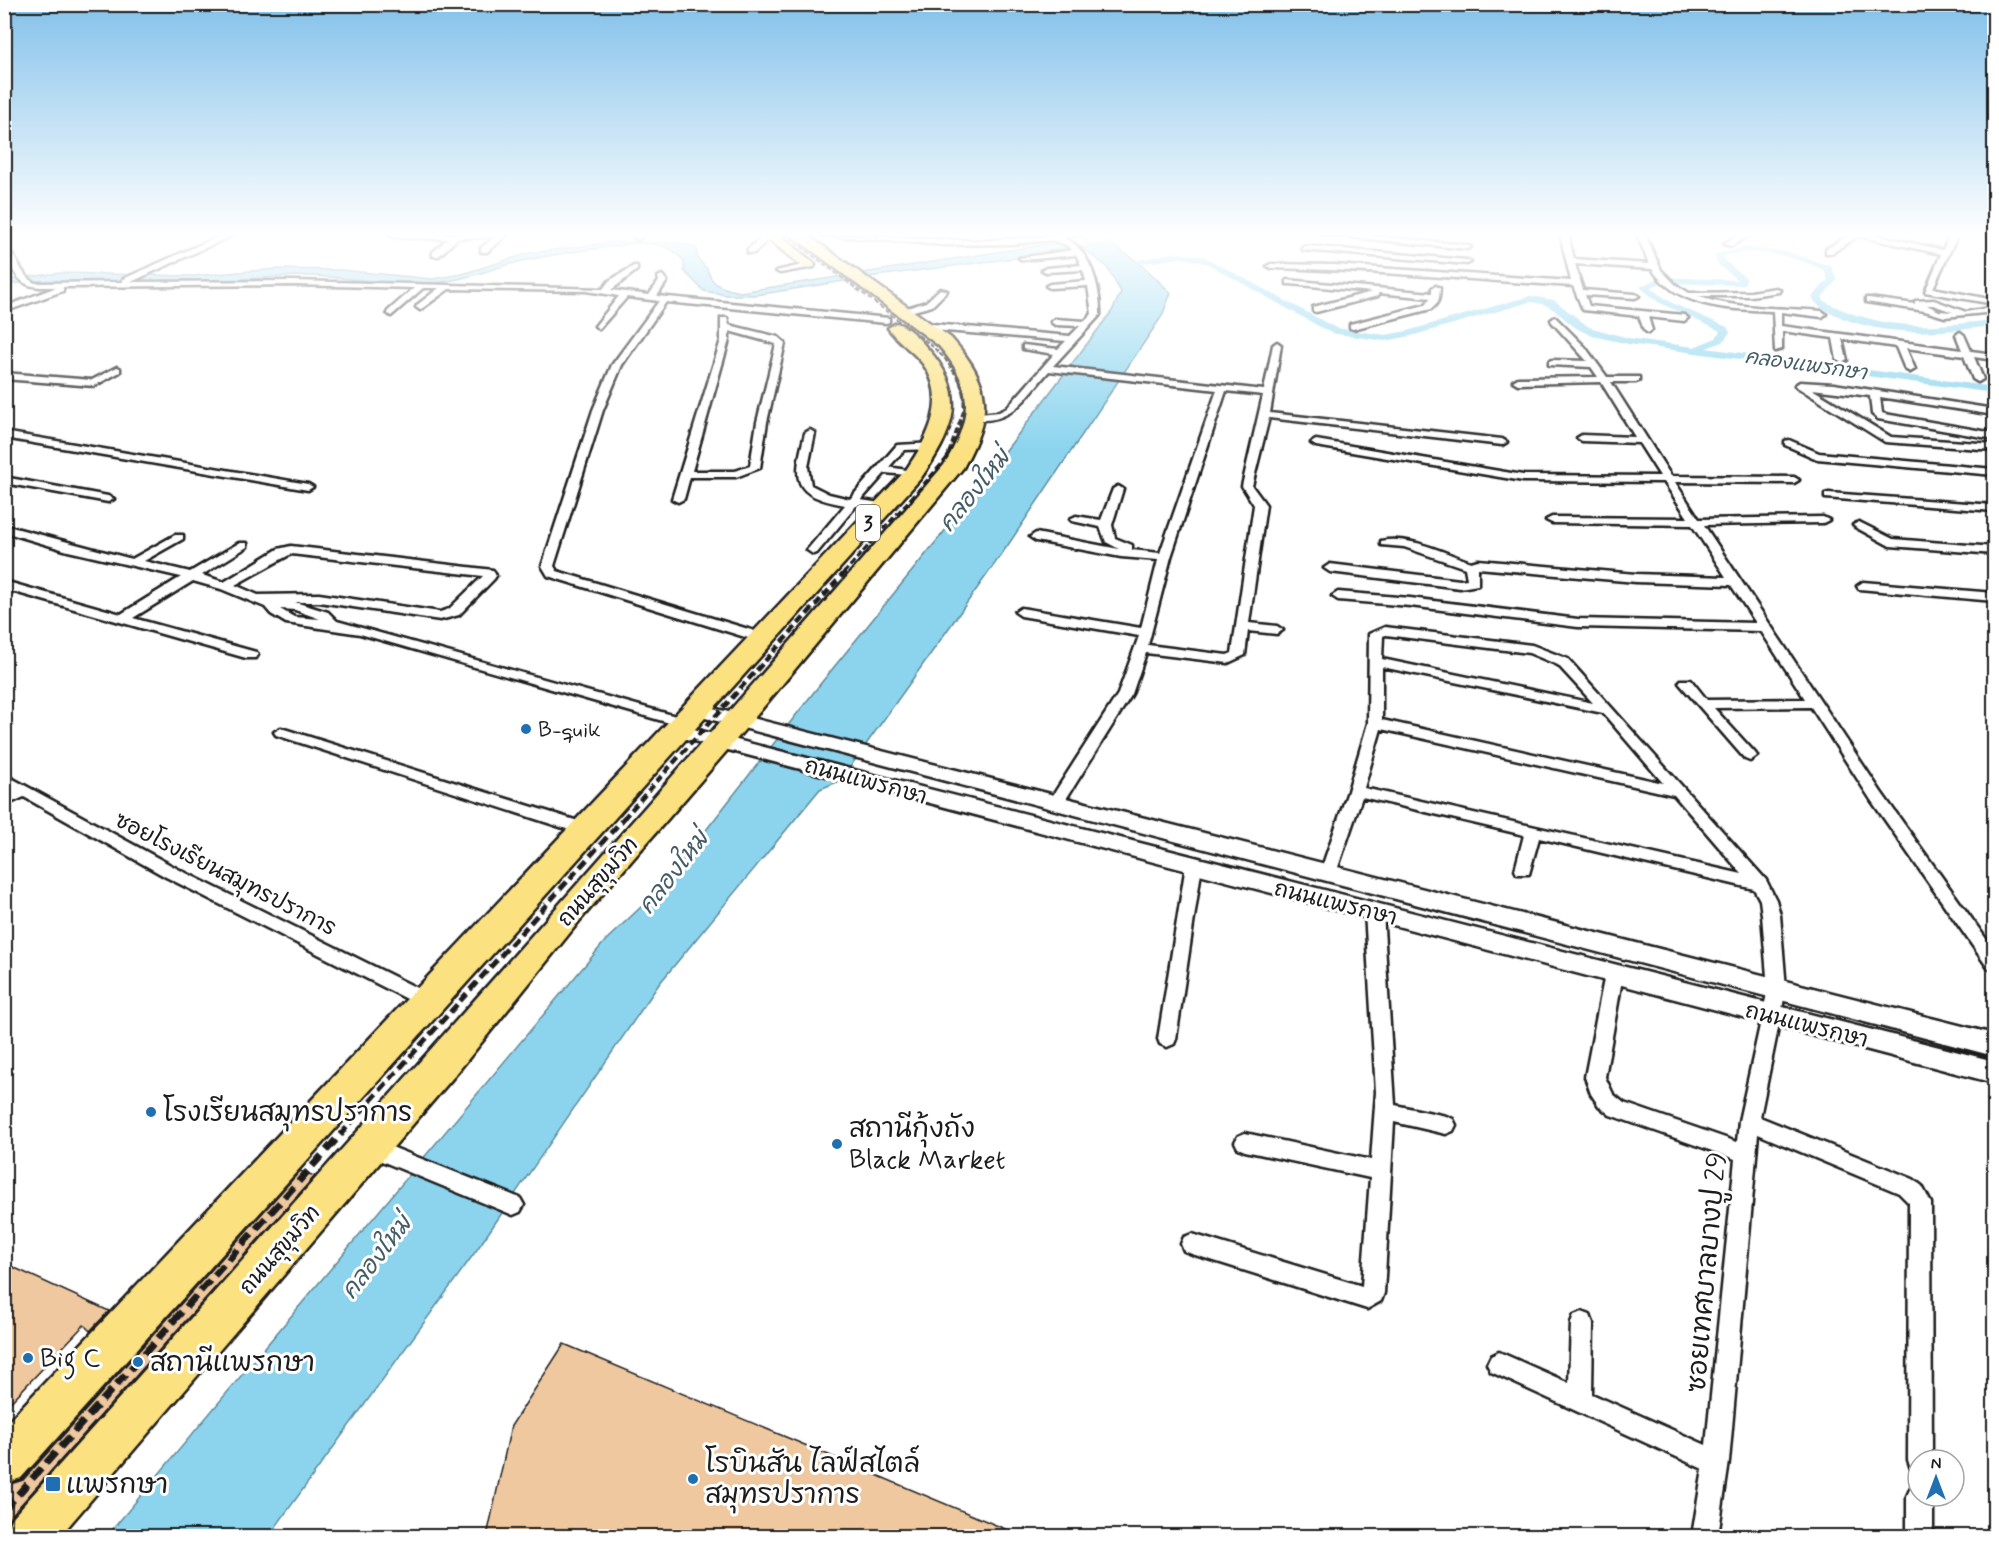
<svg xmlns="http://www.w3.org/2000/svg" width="1999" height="1541" font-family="Mynerve,'Playpen Sans Thai',sans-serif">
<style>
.water{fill:#8cd4ee;stroke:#5f8a9a;stroke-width:1.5}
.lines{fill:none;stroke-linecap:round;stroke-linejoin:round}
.canal{fill:#8cd4ee;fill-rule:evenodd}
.building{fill:#efc89f;stroke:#1c1c1c;stroke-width:1.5}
.street-casing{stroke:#1c1c1c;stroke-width:5}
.secondary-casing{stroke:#1c1c1c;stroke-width:5}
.highway-casing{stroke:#1c1c1c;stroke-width:5}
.street{fill:#fff;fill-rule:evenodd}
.secondary{fill:#fff;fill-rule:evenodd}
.highway{fill:#fbe180;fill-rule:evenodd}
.rail-far4{stroke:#1c1c1c;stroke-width:2;stroke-dasharray:5 2;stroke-linecap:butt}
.rail-far3{stroke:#1c1c1c;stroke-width:3;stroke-dasharray:7 3;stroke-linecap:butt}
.rail-far2{stroke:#1c1c1c;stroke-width:4.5;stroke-dasharray:8 4.5;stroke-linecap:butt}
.rail-far1{stroke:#1c1c1c;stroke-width:5;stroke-dasharray:10 5;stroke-linecap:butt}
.rail{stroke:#1c1c1c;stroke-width:7;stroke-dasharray:14 7;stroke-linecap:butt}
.poi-dot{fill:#1f6fb2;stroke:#fff;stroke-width:2}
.labels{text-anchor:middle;stroke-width:6;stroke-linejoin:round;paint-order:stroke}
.far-water-label{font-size:20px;font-style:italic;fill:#435c66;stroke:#fff}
.shield{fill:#fff;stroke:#606060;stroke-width:1.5}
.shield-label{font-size:21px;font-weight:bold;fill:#1c1c1c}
.poi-label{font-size:22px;fill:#1c1c1c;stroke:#fff;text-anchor:start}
.street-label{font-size:22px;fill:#1c1c1c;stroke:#fff}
.water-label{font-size:24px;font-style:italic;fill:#435c66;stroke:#fff}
.near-poi-label{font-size:27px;fill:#1c1c1c;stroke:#fff;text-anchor:start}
.near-street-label{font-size:27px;fill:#1c1c1c;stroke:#fff}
</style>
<rect width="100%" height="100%" fill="#fff"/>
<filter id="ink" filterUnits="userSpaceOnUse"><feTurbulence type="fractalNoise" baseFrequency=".0167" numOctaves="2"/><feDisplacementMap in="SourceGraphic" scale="12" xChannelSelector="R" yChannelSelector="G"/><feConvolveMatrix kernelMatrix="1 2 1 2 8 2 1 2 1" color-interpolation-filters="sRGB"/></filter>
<g filter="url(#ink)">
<!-- water -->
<path class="water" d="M1074,240l9,8 27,-5 31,21 30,29 -9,23 -154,229 -168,236 -20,8 -161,195 -183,267 -207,285h-162l499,-596 54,-51 161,-206 122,-150 169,-222 9,-19 -15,-26 -24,-18 -25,2 -3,3 -178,23 -120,19h-29l-23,-4 -20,-20v-10c-5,-5 -11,-12 -18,-14 -17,-7 -41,-2 -58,0 -30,4 -60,8 -90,15 -23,6 -46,15 -70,19 -43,9 -91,-4 -135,-5 -35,-1 -70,4 -104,6 -68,3 -136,-2 -204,2v-4l55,-7 132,3 84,-7 64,1 92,9 30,-5 67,-21 85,-11 66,1 17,5c-2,11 4,13 9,20 3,4 4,10 7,13 7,7 18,9 27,11z"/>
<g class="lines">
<!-- canal -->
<path class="canal" d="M1074,234h9l31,25 -7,2z
M1745,247l43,5 43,14 6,14 -15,17 2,4c60,31 105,26 170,19v6c-52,6 -111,13 -160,-12 -10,-5 -17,-7 -22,-17l16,-17 -4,-10c-32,-14 -66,-23 -101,-14l2,5 21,17 -1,5 -4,2 -80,-2 -11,5 24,16 53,23 3,5 -7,10 -17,6 288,39v6l-366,-49c-15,-4 -32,-6 -46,-13 -22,-11 -24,-27 -52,-29l-119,34 -26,5 -54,-8 -125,-70 -24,-5 -45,6 -4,-3 40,-8 30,3 133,72 49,7 22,-4 123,-35 24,4 35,27 39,11 66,9 22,-9 4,-7 -62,-29 -18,-15 20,-10 77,3 -19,-16 -4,-9z"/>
</g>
<!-- building -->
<path class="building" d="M300,1171l15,5 -306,342 -5,11v-43l19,-6z
M4,1263l105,48 -19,20 -6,-6 -80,84z
M564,1344l458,192h-535l24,-110z"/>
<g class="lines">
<!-- street casing -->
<g class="street-casing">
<path id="street" d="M224,234h11l-104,48 163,-1 309,8 6,-8 25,-15h3v4l-26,20 38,5 10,-14 -1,-4 4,-2 5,6 -10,15 232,22v4l-3,1 -220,-21 -44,63 -19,45 -49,156 3,5 211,64 2,3 -2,3h-10l-210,-65 -6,-10 51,-156 19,-45 47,-64 -32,-4 -28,32 -4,-3 24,-30 -33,-5 -137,-2 -29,21 -4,-3 1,-2 22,-17h-16l-32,28 -4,-3 1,-2 26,-23 -120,-3 -231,2v4l-59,21v-5l53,-20c-25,0 -35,2 -47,-23 -3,-7 -6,-11 -6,-18 14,9 15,29 31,37l88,-1v-3z
M453,234l7,2 -21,20h-6v-4z
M499,234h9l-21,18h-6v-4z
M636,234h8l-6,6 -4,-2z
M765,234h9l-20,19h-6v-4z
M810,234l169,7 102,-7 -18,4c27,9 38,51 37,77l-47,51 211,24 9,-45 4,-3 4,3 -11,68 232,26 5,3 -5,3 -233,-27 -17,68 14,19 -17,118 28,3 6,4 -6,4 -29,-3 -3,24 -17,8 -82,-10 -14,41 -71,113h-10l-3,-4 70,-109 21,-58 -118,-20 -6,-4 6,-4 120,20 17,-68 -37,-3 -85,-16 -6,-4 6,-4 83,16 -13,-7 -6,-15 -28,-6 -2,-2 6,-3 25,4 12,-31 5,-3 5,3 -11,36 3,13 17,7v5l28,3 57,-163 -168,-19c-24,27 -37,55 -79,48v-4l29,-3 8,-4 47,-54 -31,-5v-4l35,4 8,-8 -145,-12 -4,-3 4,-3 149,13 10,-10 -25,-1 -4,-3 4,-3 30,2 7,-7 -4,-28 -38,2 -4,-2 4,-2 36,-3 -3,-11 -37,2 -4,-2 4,-2 35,-3 -5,-10 -53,5 -4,-2 54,-8 -9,-6 -12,-4 -40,4 -67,1zM1226,391l37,4 -21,91 12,19 -22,148 -5,2 -79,-10 23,-88z
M1321,234h31l115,11 4,2 -4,2z
M1560,234h8l6,25 75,5 -12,-30h8l16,36 15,15 13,8 62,-1 25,-4 4,2 -1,2 -28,4h-53c32,13 89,12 124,15l4,3 -4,3 -41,-5v14l181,24 -6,-15 4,-3 4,3 7,16 23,3v6l-20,-3 9,22 -5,3 -5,-3 -9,-23 -58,-8 9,21 -5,3 -5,-3 -9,-22 -54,-8 5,21 -5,3 -5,-3 -4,-22 -51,-7v18l-7,2 -2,-40c-43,-2 -95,-2 -121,-42l-77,-5 8,26 52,4 4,2 -4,2 -50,-3 4,11 95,9 4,3 -4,3 -36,-4 4,13 -4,3 -4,-3 -5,-14 -56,-6 -10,-24c-101,-6 -201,-16 -302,-18l-4,-2 4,-2 63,1 237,16z
M1741,234h10l-20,12 -7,-2z
M1851,234h20l72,16 7,-16h8l-25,54 61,12v4l-69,-12 16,-38 -83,-18 -26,17h-6v-4z
M1306,246l161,14 4,2 -4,2 -164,-14 -1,-2z
M811,263l4,2 -1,2 -34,6 -4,-2z
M1287,280l145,13v-5l4,-2 4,2c-1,10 0,14 -9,21l-78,20 -3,-1v-4l75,-19 6,-7 -53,-5v3l-62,16 -3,-1v-4l59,-15 -82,-8h-3z
M940,289l7,2 -15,15 -30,8 -4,-3 28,-9z
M1869,298l46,6v-3l19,-1 32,12 28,-5v5l-49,5 -20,-6 -59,-9v-4zM1927,305h6l20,7 -14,-1z
M1555,317l30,30 22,30h32v4l-3,1h-25l60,94 123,1 5,3 -5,3 -119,-1 24,37 124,-2 6,3 -6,3 -119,2 177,267 113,158v20l-6,-2 -117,-168 -60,-93 -97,1 41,45 2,3 -7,5 -5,-2 -66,-76 2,-3h10l16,20 98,-1 -44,-68 -183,-4 -168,-21 -72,-6 -6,-4 6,-4 72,6 168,21 178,4 -25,-38 -95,-3 -158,-14v17l-18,3 -130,-16 -6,-4 6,-4 130,16 7,-1 -2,-11 -61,-21 -23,-2v-4c29,-6 63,12 90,21l7,-2 158,14 90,3 -34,-52 -140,-2 -6,-3 6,-3 136,1 -24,-36 -141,-1 -207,-35 -5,-3 5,-3 207,35 137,1 -21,-33 -57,-2 -5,-3 5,-3 53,2 -34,-55 -83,2 -5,-3 5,-3 80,-1 -7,-10 -42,-2v-4l3,-1 35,1 -35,-39 -1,-2z
M721,318h6l2,7 49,12 7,6 -18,79 -7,46 -24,9h-46l-6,22 -6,3 -6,-3 49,-159zM729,331l47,13 -19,78 -7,44 -15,5h-43l37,-131z
M117,367l3,1v4l-26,14 -90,-7v-6l88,7z
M1800,382l34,2 160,25v6l-114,-18 2,16 3,1 109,19v6l-116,-20 -6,-5 -2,-18 -58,-7 79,48 103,7v6l-109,-8 -88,-55 -2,-2z
M810,430l5,3 -7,34 3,18 18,9 21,5 47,-54 37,-2 5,3 -5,3 -30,1 -15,17 29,5v4l-33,-3 -24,27 26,4v4l-31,-2 -39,47 -4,1 -6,-4 38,-45c-54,-10 -52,-24 -40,-72z
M4,432l304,52 5,3 -5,3 -304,-52z
M1789,440l30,13 175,16v6l-177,-16 -32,-14v-4z
M4,477l104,19 6,3 -6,3 -104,-19z
M1829,493l165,12v6l-169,-13v-4z
M1859,522l34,17 101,8v7l-104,-8 -35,-19 -2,-2z
M4,525l128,34 43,-24h8v4l-39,22 46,11 49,-29h8v4l-45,28 22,7 54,-33 13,-3 202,24 3,6 -2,3 -35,36 -19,5 -121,-18h-24l33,10 9,9 353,99 2,3 -2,3h-10l-320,-92 -74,-11 -15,-9 -6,-7 -44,-18 -28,-8 -60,37 123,34 2,3 -2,3h-10l-242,-69v-8l117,33 60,-37 -113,-26 -64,-19zM291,554l192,22 -34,33 -9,3 -121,-18 -61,1 -23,-10zM280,609l15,1 25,9 -26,-2z
M1863,582l131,11v8l-135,-12 -2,-3z
M1385,627l147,18 36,14 198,221 10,20 4,15 6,74 -26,128 153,62 9,7 9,17 1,257h-14v12l-7,-3 -3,-9 1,-257 -10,-10 -141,-59 -29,328 -11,74h-26l11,-67 -212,-97 -4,-8 4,-8 8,-4 70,31 2,-60 3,-8 8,-3 8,3 3,8 -1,71 114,51 29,-286 -125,-44 -11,-9 -8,-12 -6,-17 20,-103 3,-5 6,-2 6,2 3,5 -18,103 8,17 11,9 113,39 2,-21 29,-132 -6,-74 -2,-15 -6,-11 -215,-51 -10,36h-12l-2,-4 9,-35 -162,-38 -26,76 -2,4h-12l-2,-4 28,-82 20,-68 1,-89zM1386,635l143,18 29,12 35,38 -211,-44 1,-23zM1382,667l221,46 60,70 -281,-63zM1381,729l293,66 68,79 -378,-86z
M281,728l313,98 2,4 -2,4h-12l-306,-99 -2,-3z
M4,774l174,95 257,128 3,5 -3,5 -6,2 -6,-2 -257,-130 -142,-80 -20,9v-12l9,-4 -9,-4z
M1194,859l6,2 2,4 -26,174 -2,5 -7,3 -7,-3 -2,-5 28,-174 2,-4z
M1374,906l6,2 3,4 12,193 51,11 7,3 3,6 -3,6 -7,3 -52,-12 -10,171 -3,8 -14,8 -175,-55 -8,-3 -3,-7 3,-7 8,-3 170,52 8,-108 -125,-27 -7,-3 -3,-6 3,-6 7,-3 126,27 5,-68 -11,-180 3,-4z
M369,1138l151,60 4,7 -4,7 -7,3 -151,-62 -3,-6 3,-6z
M1918,1484v12h15v40h-26v-40l4,-9z"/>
</g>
<!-- secondary casing -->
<g class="secondary-casing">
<path id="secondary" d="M388,234h110l-5,3 -57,2 -43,-2z
M697,704l1297,330v22l-1304,-342 -3,-4 3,-4z
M678,725l1316,336v22l-1323,-348 -3,-4 3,-4z"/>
</g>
<!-- highway casing -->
<g class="highway-casing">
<path id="highway" d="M762,234h16l37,30 -2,3h-10z
M790,234h16l145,104c42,47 42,75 12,130l-233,279 -149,172 -125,155 -396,462h-56l7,-17c313,-349 626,-699 933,-1054 28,-47 32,-76 -5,-119z
M896,323c12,3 24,17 32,26 42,47 25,83 -7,129l-900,1000 -17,6v-58l902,-956c22,-32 43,-70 17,-106 -10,-13 -25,-22 -35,-36z"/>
</g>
<!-- street -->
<use href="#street" class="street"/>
<!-- secondary -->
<use href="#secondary" class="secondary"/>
<!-- highway -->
<use href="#highway" class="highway"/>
<!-- rail-far4 -->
<path class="rail-far4" d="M784,234l147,111 14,14 16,24"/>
<!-- rail-far3 -->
<path class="rail-far3" d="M843,574l104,-116 17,-48v-13l-4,-16"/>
<!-- rail-far2 -->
<path class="rail-far2" d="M623,819l222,-247"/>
<!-- rail-far1 -->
<path class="rail-far1" d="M340,1135l285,-318"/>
<!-- rail -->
<path class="rail" d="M4,1510l338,-377"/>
</g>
</g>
<!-- sky -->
<linearGradient id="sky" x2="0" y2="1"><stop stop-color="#83c1ea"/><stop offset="0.52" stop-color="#fff"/><stop offset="1" stop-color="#fff" stop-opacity="0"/></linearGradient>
<rect width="1999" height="450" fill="url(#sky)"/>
<!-- markers -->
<g class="poi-dot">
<circle cx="526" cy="729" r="6"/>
<circle cx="151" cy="1112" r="6"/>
<circle cx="837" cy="1144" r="6"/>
<circle cx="28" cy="1358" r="6"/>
<circle cx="138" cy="1362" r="6"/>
<circle cx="693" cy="1479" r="6"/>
<rect x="45" y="1476" width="16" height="16" rx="3"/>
</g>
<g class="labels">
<!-- far-water labels -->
<g class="far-water-label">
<text transform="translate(1806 364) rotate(8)" y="7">คลองแพรกษา</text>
</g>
<!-- shield labels -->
<rect class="shield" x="856" y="505" width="24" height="36" rx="4.5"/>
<g class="shield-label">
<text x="868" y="530">3</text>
</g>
<!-- poi labels -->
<g class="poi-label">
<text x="538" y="737">B-quik</text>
</g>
<!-- street labels -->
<g class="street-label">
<text transform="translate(866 780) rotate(15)" y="8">ถนนแพรกษา</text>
<text transform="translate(226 873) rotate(27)" y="8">ซอยโรงเรียนสมุทรปราการ</text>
<text transform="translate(597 881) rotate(-49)" y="8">ถนนสุขุมวิท</text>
<text transform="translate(1336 902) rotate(14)" y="8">ถนนแพรกษา</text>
<text transform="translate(1807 1024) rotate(14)" y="8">ถนนแพรกษา</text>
<text transform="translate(279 1249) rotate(-49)" y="8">ถนนสุขุมวิท</text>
</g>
<!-- water labels -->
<g class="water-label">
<text transform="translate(974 490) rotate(-51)" y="8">คลองใหม่</text>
<text transform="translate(673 872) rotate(-52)" y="8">คลองใหม่</text>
<text transform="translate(376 1257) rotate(-52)" y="8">คลองใหม่</text>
</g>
<!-- near-poi labels -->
<g class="near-poi-label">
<text x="163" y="1121">โรงเรียนสมุทรปราการ</text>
<text x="849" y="1137">สถานีกุ้งถัง<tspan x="849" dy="31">Black Market</tspan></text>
<text x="40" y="1367">Big C</text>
<text x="150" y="1371">สถานีแพรกษา</text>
<text x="705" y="1472">โรบินสัน ไลฟ์สไตล์<tspan x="705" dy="31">สมุทรปราการ</tspan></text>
<text x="66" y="1493">แพรกษา</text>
</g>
<!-- near-street labels -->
<g class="near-street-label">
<text transform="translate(1706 1272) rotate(-85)" y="9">ซอยเทศบาลบางปู 29</text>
</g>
</g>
<!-- margin -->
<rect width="1999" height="1541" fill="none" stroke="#fff" stroke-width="24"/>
<rect x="12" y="12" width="1975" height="1517" fill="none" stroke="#1c1c1c" stroke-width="2" filter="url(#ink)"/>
<!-- north arrow -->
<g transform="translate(1936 1478)"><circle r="28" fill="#ffffff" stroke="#a4a4a4" stroke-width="1.5"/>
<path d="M0-4.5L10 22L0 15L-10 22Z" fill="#1f6fb2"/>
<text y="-9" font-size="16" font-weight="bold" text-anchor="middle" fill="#1c1c1c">N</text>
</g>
</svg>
